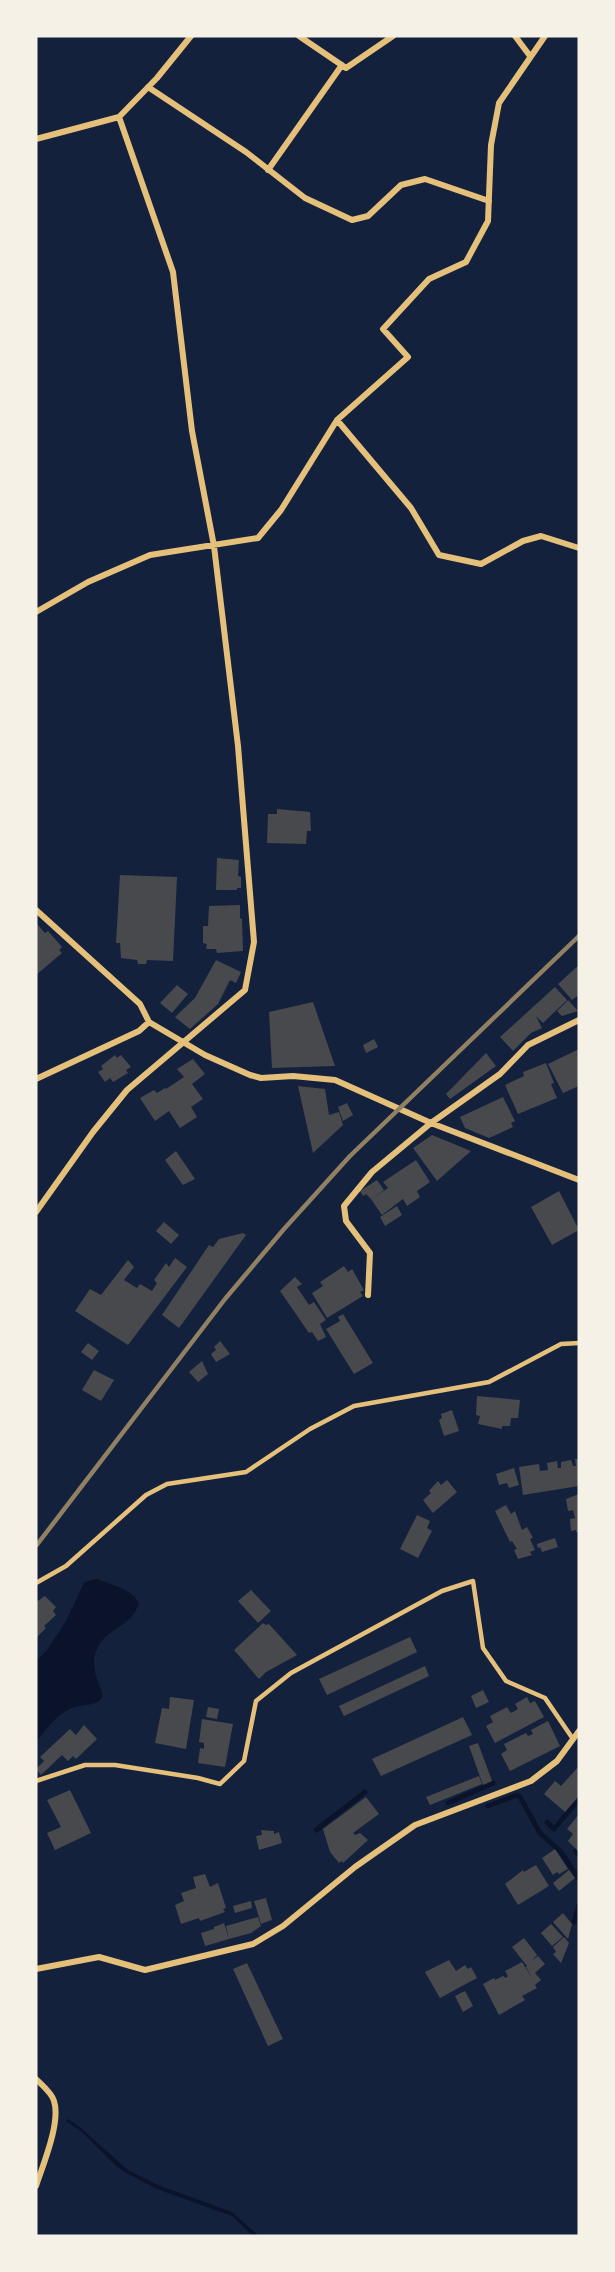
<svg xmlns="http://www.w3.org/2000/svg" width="615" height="2272" font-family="'Source Sans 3',sans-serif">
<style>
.water{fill:#0b132b}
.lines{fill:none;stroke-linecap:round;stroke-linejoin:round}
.stream{stroke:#0b132b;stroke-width:5}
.building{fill:#48494c}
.service{stroke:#e5c07b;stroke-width:4.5}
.minor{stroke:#e5c07b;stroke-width:6}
.rail{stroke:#918062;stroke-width:4.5}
</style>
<rect width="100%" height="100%" fill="#14213d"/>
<!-- water -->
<path class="water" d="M97,1579c15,6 35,10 42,24 -8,26 -32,23 -42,46 -10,21 8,41 5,48 -5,10 -21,7 -30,11 -16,6 -25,21 -36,34v-81l11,-11 19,-29 18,-38 7,-3z
M68,2119l13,9 47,42 30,15 74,27 27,24h-6l-21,-20 -75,-27 -29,-15 -12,-8 -33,-33 -17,-12z"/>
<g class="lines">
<!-- stream -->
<path class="stream" d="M448,1803l45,-20
M488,1806l29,-11 3,2 20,36 21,19 18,27
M547,1822l7,7 25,-30
M316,1830l49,-38
M576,1851l3,4
M574,1922l5,-17"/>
</g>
<!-- building -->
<path class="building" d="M277,809l33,3 1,19h-4l-1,13 -39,-1 1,-29h9z
M217,858l22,2 -1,16 3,1v11h-4v2h-21z
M120,875l57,2 -4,84 -26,-1 -1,4h-8l-1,-4 -16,-2 -1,-15h-4z
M240,905v13l2,1 1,32 -26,2 -1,-4h-10l1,-5 -4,-1v-17h5l1,-20z
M36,923l9,10 3,-2 14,16 -3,3 3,3 -26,22z
M216,960l25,12 -5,11 -6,-3 -12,24 -28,25 -15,-12 20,-19z
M579,965v30l-7,5 -14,-16z
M177,985l11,9 -16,19 -12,-10z
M555,987l12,13 -24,23 -7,-7 6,12 -11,5 -18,18 -13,-14z
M568,1000l10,11 -16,5 -5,-5z
M313,1002l22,64 -63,2 -3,-56z
M374,1039l4,8 -12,6 -3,-8z
M579,1049v37l-16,7 -15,-29z
M486,1053l10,13 -46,33 -4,-5z
M115,1055l2,3 4,-3 10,12 -5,3 2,3 -15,9 -3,-4 -5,4 -7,-10 5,-3 -2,-3z
M193,1059l12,15 -13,10 11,15 -12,8 6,10 -17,11 -11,-17 -14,10 -15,-23 14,-8 3,3 8,-5 1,1 18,-12 -7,-8z
M546,1063l8,20 -3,1 6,14 -39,16 -13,-29 19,-9 -1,-4z
M298,1086l27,3 4,26 10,-3 4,13 -30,28z
M503,1097l12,24 -4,2 2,4 -24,11 -24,-10 -5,-11z
M347,1103l6,12 -10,6 -5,-14z
M432,1135l39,16 -34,30 -24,-33z
M176,1151l19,28 -12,6 -18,-25z
M416,1160l14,22 -13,9 3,6 -13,9 -4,-7 -21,16 -11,-16 -5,-5 -3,2 -3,-5 17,-11 7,10 -11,8 15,-10 -5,-6z
M559,1191l20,39 -27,15 -21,-38z
M397,1206l5,9 -17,11 -5,-9z
M164,1222l15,13 -8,9 -15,-13z
M243,1233l3,2 -67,93 -17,-13 47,-70 4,2 6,-8z
M175,1258l12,9 -59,78 -53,-34 15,-22 11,6 27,-35 6,7 -10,13 13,8 3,-4 12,7 5,-8 -3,-3 12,-17 3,4z
M344,1266l4,6 4,-3 12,21 -4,2 3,4 -36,22 -15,-25 11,-7 -3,-4z
M295,1277l7,7 -5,3 12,18 5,-3 12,18 -6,4 6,13 -8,4 -6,-9 -3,1 -29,-42z
M343,1314l30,49 -19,11 -28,-45 14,-8 -2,-4z
M220,1341l10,13 -14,8 -5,-8 5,-4 -2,-3z
M88,1343l11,8 -7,9 -11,-8z
M202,1361l6,13 -10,8 -9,-10z
M94,1370l20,10 -13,21 -19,-11z
M477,1396l43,4 -2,18h-7l-1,8h-8v3l-24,-5 2,-8 -4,-1z
M452,1410l7,21 -15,5 -5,-16 3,-2 -1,-4z
M575,1459h4v27l-56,9 -4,-28 20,-3 1,7 8,-1 -1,-7 10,-2 1,7h3v-6l10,-2 2,6h3z
M514,1468l5,17 -10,3 -2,-5 -8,2 -3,-11z
M447,1480l10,12 -24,21 -10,-13 8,-7 -2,-2 9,-10 3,4z
M579,1494v38h-3v-2l-5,1 -1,-12 5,-1 -2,-8 -5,1 -2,-12z
M506,1505l5,9 4,-3 7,19 5,-3 6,11 -3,1 5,11 -5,2 2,3 -14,4 -4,-9 3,-1 -5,-8 -2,1 -15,-31z
M417,1515l13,6 -3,7 5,3 -14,27 -18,-9z
M555,1538l3,9 -16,5 -2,-5 -2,1 -1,-4z
M251,1590l20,21 -13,12 -20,-22z
M45,1596l11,11 -3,4 3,4 -12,11 2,2 -10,10v-36z
M263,1623l3,2 3,-1 28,31 -31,17 -7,7 -25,-29z
M410,1637l7,15 -90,43 -8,-16z
M425,1666l4,10 -85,40 -5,-10z
M483,1690l6,12 -13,6 -5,-12z
M170,1697l24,3 -8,49 -31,-6 7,-35 7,1z
M527,1697l3,6 5,-2 9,16 -49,26 -9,-17 7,-4 -3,-6 17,-9 4,6 7,-4 -3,-5z
M208,1707l11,2 -2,10 -11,-2z
M463,1717l9,18 -91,41 -9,-17z
M202,1719l31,5 -8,43 -27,-4 2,-15 4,1v-6l-5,-1z
M548,1721l12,25 -50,25 -9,-17 6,-4 -3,-6 22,-11 2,3 5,-2 -2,-4z
M84,1725l13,14 -21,20 -3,-3 -5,5 -6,-6 -21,20 -5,-6 8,-8 -4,-4 30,-28 6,6z
M478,1743l14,38 -9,4 -14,-39z
M579,1766v30l-14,16 -21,-18 11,-13 6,5z
M479,1776l3,8 -52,21 -4,-8z
M70,1790l21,43 -36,17 -8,-17 14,-6 -14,-27z
M366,1797l13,17 -26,19 2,2 5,-2 8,7 -25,23 -1,-2 -3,2 -9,-11 -7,-23z
M579,1814v38l-11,-11 5,-7 -6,-5z
M261,1830l13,1v3l5,-2 3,11 -23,7 -3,-14 6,-1z
M555,1849l13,20 -9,5 -2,-2 -4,3 -11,-17z
M536,1865l13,21 -31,19 -13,-21 18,-14 1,2z
M569,1870l6,8 -16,13 -6,-8z
M205,1874l5,13 8,-4 8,25 -3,1 2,3 -25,9 -1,-3 -18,6 -6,-19 9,-4 -3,-8 15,-5 -3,-11z
M266,1898l6,22 -11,4 -7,-23z
M251,1901l1,7 -17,5 -2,-7z
M563,1913l9,11 -4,15 -15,-17z
M258,1917l3,9 -10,7 -22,6 -3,-13z
M224,1923l5,16 -24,7 -4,-13 13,-4v-2z
M551,1924l12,13 -11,9 -11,-13z
M564,1937l5,6 -8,20 -8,-9 3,-2 -3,-5z
M524,1938l13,17 -6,6 7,-5 7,8 -10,9 6,7 -6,5 2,3 -15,8 3,4 -26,15 -16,-31 11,-6 1,2 8,-4 3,2 2,-2 -3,-5 17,-9 10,16 -6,-11 1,-1 -15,-19z
M449,1960l7,11 9,-6 3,4 3,-2 6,11 -37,20 -15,-26z
M247,1963l36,76 -15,7 -35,-77z
M465,1991l8,15 -10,6 -8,-16z"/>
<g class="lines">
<!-- service -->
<path class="service" d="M36,1583l30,-17 80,-71 21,-11 79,-12 64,-43 44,-23 135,-24 72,-38 18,-1
M36,1781l49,-16h30l83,13 22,6 24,-23 12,-60 35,-28 151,-82 31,-10 10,67 23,33 39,17 28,41"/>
<!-- minor -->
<path class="minor" d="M299,36l47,32 47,-32
M515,36l15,20
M148,87l98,65 59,46 47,22 16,-4 33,-31 24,-6 64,22
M36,139l83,-22 38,-39 34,-42
M268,170l74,-105
M337,420l74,88 28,47 42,9 42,-23 18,-5 38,12
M36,612l52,-30 62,-27 108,-17 23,-28 56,-90 71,-63 -25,-28 46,-50 37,-17 22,-41 3,-76 8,-42 46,-67
M36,910l104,94 9,18 56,33 45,20 11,3 32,-2 42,4 96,43 148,57
M36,1079l103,-48 10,-9
M36,1212l57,-80 34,-42 118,-100 9,-48 -16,-196 -24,-200 -22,-115 -19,-159 -54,-155
M368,1295l2,-42 -24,-32 -2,-15 28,-34 59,-49 69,-49 28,-29 51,-25
M36,1969l63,-12 46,13 108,-26 30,-18 72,-59 60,-42 116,-44 26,-20 22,-30
M36,2079c6,6 16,14 18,22 7,21 -11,64 -18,85"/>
<!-- rail -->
<path class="rail" d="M36,1546l189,-247 59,-70 66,-73 229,-220"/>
</g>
<!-- border -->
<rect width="615" height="2272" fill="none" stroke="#f6f1e7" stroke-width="75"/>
</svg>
